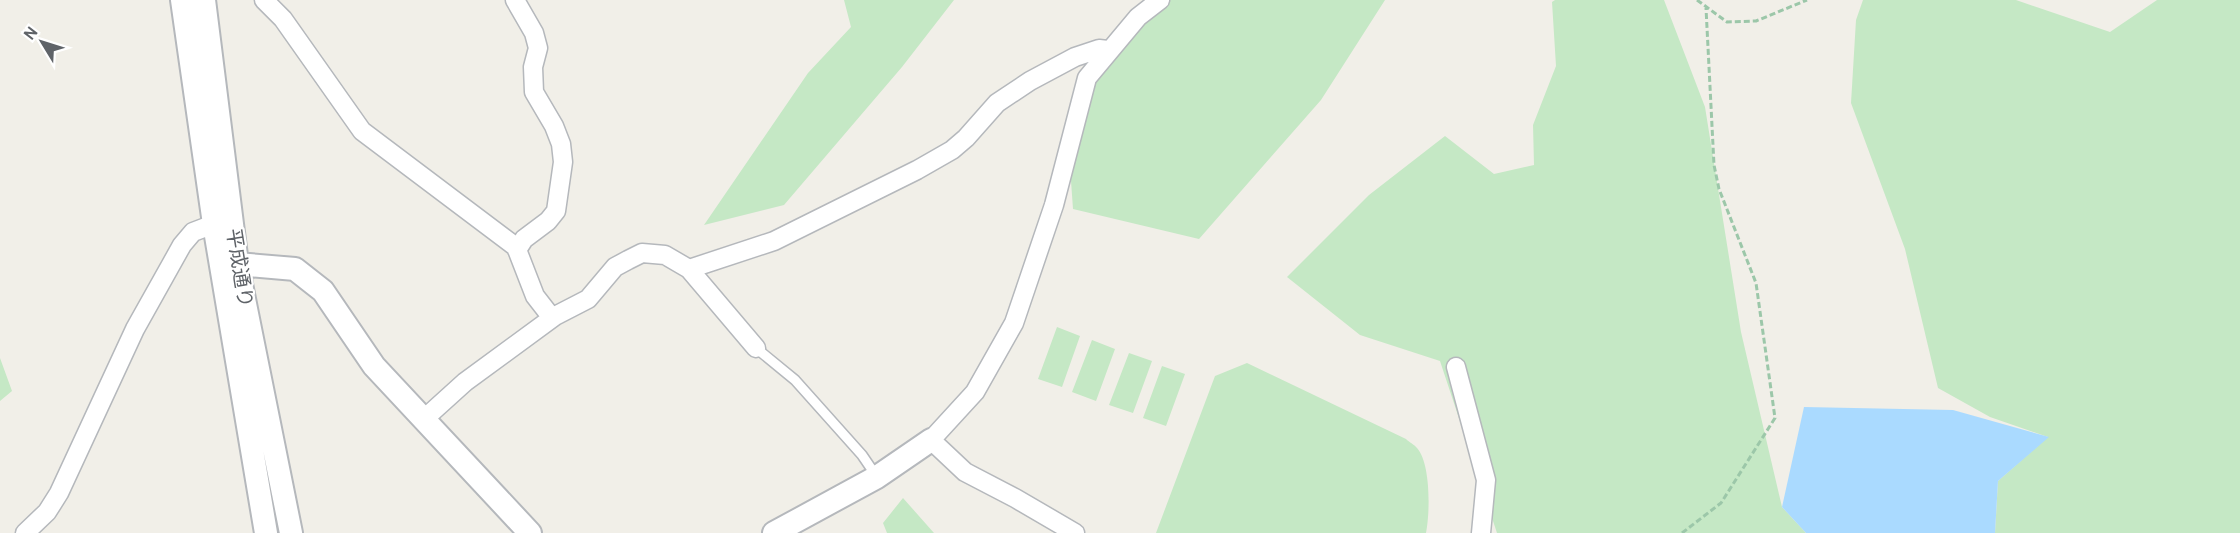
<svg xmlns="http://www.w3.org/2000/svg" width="2240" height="533" font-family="Cabin,'Noto Sans JP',sans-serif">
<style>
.green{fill:#c5e8c5}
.water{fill:#aadaff}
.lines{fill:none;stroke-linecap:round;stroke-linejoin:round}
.service-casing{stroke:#b5b8bc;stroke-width:12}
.minor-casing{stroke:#b5b8bc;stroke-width:21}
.tertiary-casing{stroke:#b5b8bc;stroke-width:26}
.path{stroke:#9cc7a9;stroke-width:3;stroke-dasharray:6 3;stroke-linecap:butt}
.service{stroke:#fff;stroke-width:9}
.minor{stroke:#fff;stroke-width:18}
.tertiary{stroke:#fff;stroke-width:22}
.labels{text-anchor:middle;stroke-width:4.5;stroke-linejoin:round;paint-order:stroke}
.street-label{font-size:20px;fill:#5f6368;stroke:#fff}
</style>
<rect width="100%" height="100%" fill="#f1efe8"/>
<!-- green -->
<path class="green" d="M844,0h110l-52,67 -118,138 -80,20 104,-152 43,-46z
M1158,0h227l-64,100 -122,139 -126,-30 -3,-42 28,-92z
M1555,0h109l41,107 36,225 41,175 24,26h-309l-57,-172 -80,-26 -73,-58 82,-82 76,-59 49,38 40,-9 -1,-40 23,-59 -4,-64z
M1863,0h153l94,32 47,-32h83v533h-245l3,-52 50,-44 -58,-20 -52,-29 -33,-139 -54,-146 5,-83z
M1057,327l23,9 -18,51 -24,-8z
M1092,340l23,9 -19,52 -24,-9z
M1129,353l23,8 -19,52 -24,-8z
M0,358l12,33 -12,10z
M1247,363l159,76c3,3 9,6 11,9 14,16 13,65 9,85h-270l59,-157z
M1162,366l23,8 -19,52 -23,-8z
M903,498l31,35h-47l-4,-10z"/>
<!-- water -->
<path class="water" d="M1804,407l149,3 96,27 -51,44 -3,52h-189l-24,-26z"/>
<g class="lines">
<!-- service casing -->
<g class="service-casing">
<path id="service" d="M756,348l39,32 67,75 15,22"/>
</g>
<!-- minor casing -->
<g class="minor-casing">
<path id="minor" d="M264,0l19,19 79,112 154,116 19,49 14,18 6,2 33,-17 27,-32 13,-7 14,-7 23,2 24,14 67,79
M515,0l19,33 4,15 -5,19 1,25 20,34 7,18 2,18 -7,49 -8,10 -24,18 -7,11
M689,269l85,-28 143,-71 35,-20 14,-12 31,-35 33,-22 45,-24 24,-8 9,1
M1456,367l30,113 -5,53
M423,420l42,-38 90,-66
M25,533l22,-21 12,-19 76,-164 47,-84 11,-13 21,-8
M1075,533l-60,-35 -50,-26 -34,-32 44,-48 39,-69 40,-118 33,-127 51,-61 22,-17"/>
</g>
<!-- tertiary casing -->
<g class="tertiary-casing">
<path id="tertiary" d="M182,0l32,224 52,309
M204,0l33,264 54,269
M237,264l58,5 28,22 51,75 156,167
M774,533l103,-56 54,-37"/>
</g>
<!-- path -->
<path class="path" d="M1697,0l30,22 29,-1 51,-21
M1682,533l39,-30 54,-85 -19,-135 -37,-94 -5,-24 -8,-157"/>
<!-- service -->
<use href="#service" class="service"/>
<!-- minor -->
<use href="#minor" class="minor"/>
<!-- tertiary -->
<use href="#tertiary" class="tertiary"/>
</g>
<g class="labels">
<!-- street labels -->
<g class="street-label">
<text transform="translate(240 268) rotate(81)" y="7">平成通り</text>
</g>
</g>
<!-- north arrow -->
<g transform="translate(42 42) rotate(308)" stroke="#ffffff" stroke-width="4.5" paint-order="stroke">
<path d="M0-4.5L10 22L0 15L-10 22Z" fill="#5f6368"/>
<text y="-9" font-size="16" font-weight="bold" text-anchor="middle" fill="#5f6368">N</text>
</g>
</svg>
